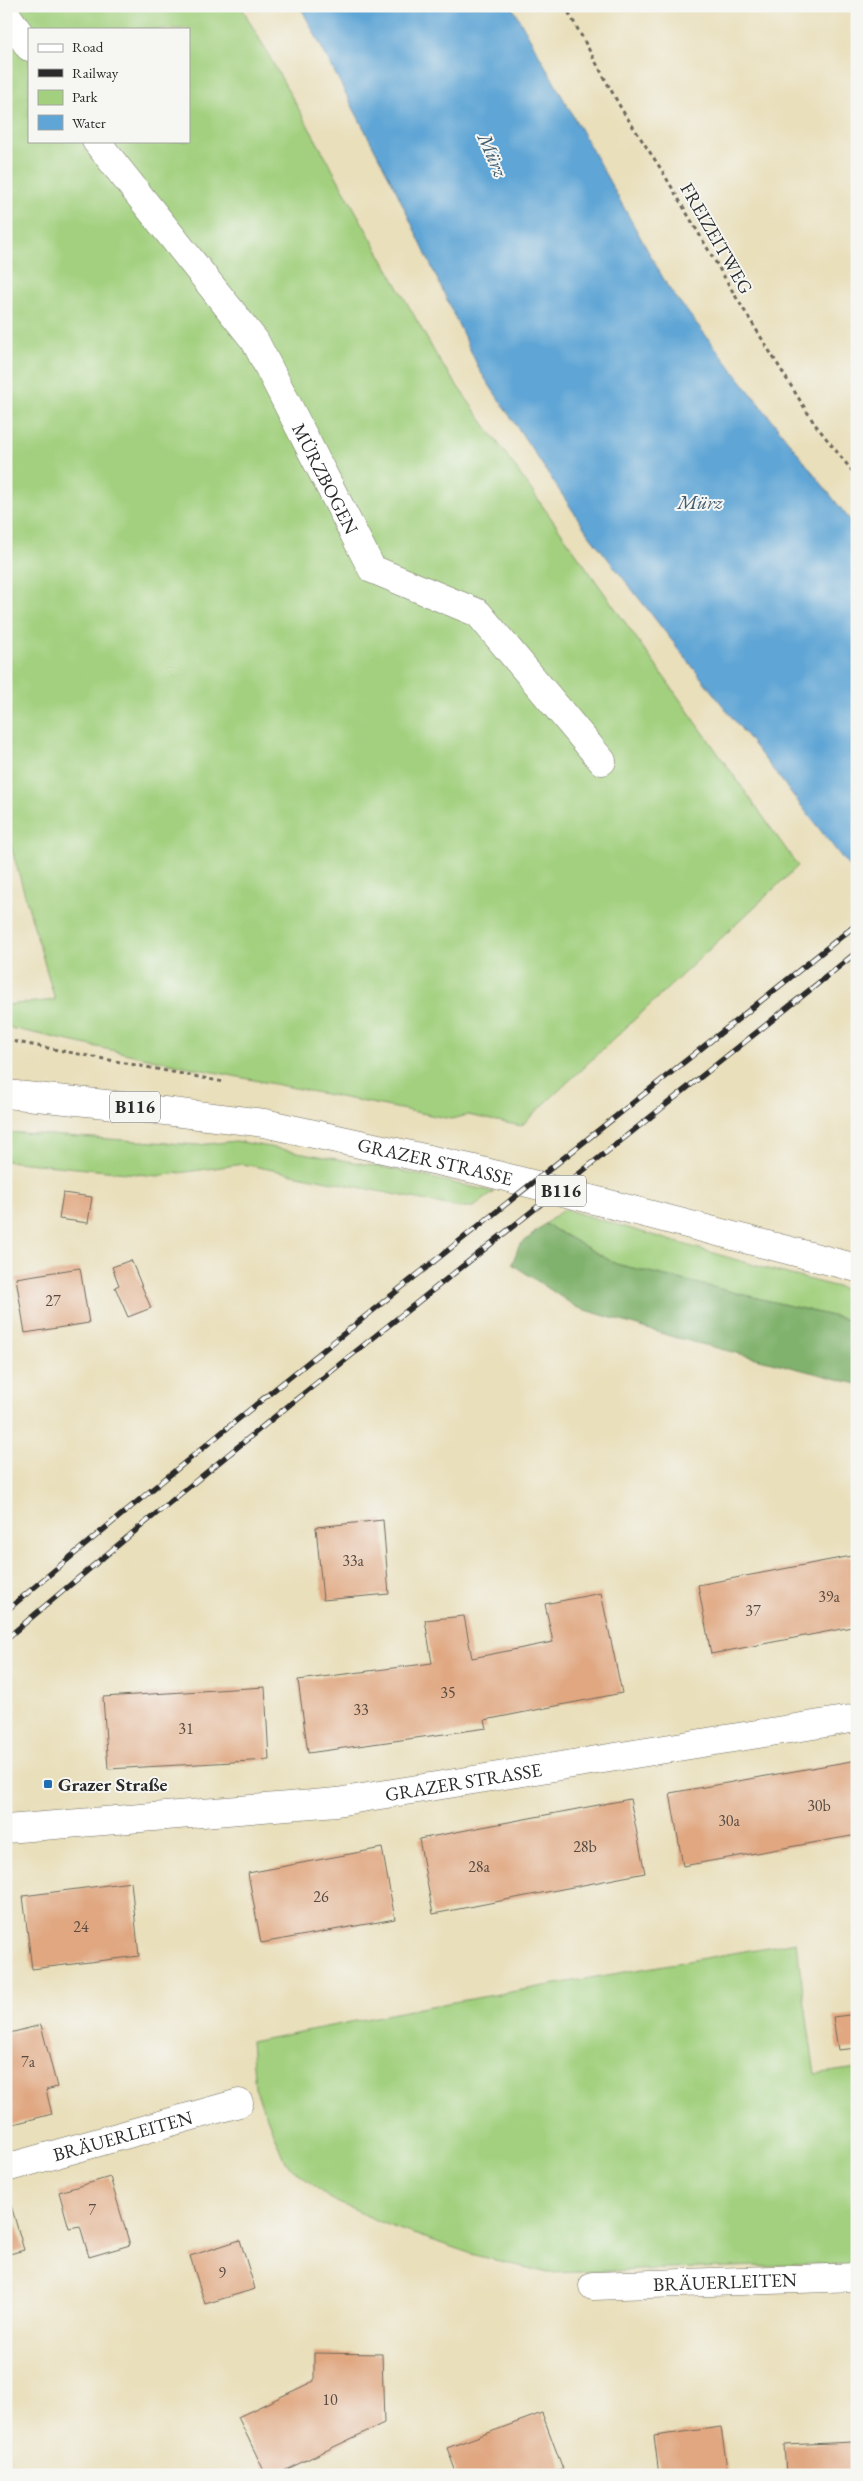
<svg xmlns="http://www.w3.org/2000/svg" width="863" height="2481" font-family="'EB Garamond',serif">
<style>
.green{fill:#a2d07e;stroke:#667e54;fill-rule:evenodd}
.forest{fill:#81b26d;stroke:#566e4c}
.water{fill:#5fa5d5;stroke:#456880}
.building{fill:#e0a781}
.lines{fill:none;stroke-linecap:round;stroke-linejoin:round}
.minor-casing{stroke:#6e6a5d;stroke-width:29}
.major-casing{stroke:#6e6a5d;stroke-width:29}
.path{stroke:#6e6a5d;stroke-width:3;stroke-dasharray:4 4;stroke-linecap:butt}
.minor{stroke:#fff;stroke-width:28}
.major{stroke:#fff;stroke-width:28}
.rail-casing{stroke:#2b2b2b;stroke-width:5.5}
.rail{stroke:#f6f6f2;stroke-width:4;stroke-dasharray:11;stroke-linecap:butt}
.poi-dot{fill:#1f6fb2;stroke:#f6f6f2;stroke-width:2}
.labels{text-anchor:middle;stroke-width:4;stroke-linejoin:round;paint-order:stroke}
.number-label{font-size:16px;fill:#584a40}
.shield{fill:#f6f6f2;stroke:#686867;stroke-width:1}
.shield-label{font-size:18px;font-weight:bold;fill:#2b2b2b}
.street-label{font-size:19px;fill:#2b2b2b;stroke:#f6f6f2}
.poi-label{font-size:19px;font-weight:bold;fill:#2b2b2b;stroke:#f6f6f2;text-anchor:start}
.water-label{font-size:20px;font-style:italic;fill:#405c6f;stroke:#f6f6f2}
</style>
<rect width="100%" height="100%" fill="#f6f6f2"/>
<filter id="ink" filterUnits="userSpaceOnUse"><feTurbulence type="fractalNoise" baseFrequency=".02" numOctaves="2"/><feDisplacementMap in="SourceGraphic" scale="10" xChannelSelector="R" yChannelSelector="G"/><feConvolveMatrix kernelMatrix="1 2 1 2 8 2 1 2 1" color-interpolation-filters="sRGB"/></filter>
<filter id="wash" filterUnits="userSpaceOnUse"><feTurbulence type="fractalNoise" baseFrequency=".0096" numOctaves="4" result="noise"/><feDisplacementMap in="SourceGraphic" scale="20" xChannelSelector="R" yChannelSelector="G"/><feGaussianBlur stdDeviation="1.12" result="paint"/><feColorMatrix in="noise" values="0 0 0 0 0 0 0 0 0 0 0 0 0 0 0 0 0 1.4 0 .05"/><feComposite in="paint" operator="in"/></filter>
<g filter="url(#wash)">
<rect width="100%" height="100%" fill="#e9dfbb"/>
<!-- green -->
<path class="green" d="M6,6h235l198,354 359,506 -277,260 -53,-11 -17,4 -263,-52 -182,-40v-22l49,-5 -49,-171zM29,29h160v112h-160z
M6,1132l192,13 38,-4 151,27 107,24 -20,15h-17l-214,-43 -86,12 -151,-15z
M564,1209l200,59 93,24v30l-241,-58 -71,-40z
M796,1942l19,132 42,-6v197l-37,-1 -272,9 -73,-18 -88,-30 -57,-26 -45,-37 -30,-74 -4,-46 174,-35z"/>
<!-- forest -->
<path class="forest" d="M545,1224l71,40 241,58v62l-187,-48 -94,-29 -64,-43 7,-18z"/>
<!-- water -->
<path class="water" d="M300,6h212l156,281 189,242v348l-270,-345 -107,-161 -85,-183z"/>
<g id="blocks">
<!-- building -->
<path class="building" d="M63,1193l29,4 -4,26 -29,-4z
M131,1260l20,48 -23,9 -13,-30 4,-2 -7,-18z
M80,1268l9,55 -64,10 -9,-55z
M383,1520l6,74 -66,6 -7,-73z
M857,1555v71l-146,28 -13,-69z
M601,1593l21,100 -137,27 2,8 -179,25 -10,-73 134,-17 -7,-43 39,-4 8,42 81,-16 -8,-38z
M265,1687l4,73 -161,9 -5,-72z
M857,1760v75l-174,31 -13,-73z
M630,1799l15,74 -212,41 -14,-75z
M382,1848l13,71 -134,24 -13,-70z
M131,1882l8,74 -107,13 -9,-73z
M857,2014v34l-19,2 -5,-33z
M41,2025l16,62 -11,3 6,24 -46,12v-92z
M110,2177l20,68 -41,12 -9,-31 -11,2 -10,-36z
M10,2202l14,48 -18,5v-51z
M240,2240l15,49 -50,15 -15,-48z
M314,2353l68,1 2,69 -109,52h-9l-28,-58 76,-36z
M542,2413l21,56 -15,6h-91l-10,-27z
M721,2427l7,48h-69l-5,-39z
M854,2442l3,33h-71l-2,-30z"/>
</g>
</g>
<g filter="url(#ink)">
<use href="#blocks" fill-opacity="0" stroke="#6e6a5d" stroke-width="1"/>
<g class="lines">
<!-- minor casing -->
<g class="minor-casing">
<g id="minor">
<path d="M6,14l23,33"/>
<path id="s1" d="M96,141l159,200 117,228 106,44 124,148"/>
<path id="s2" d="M6,1829l331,-27 520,-84"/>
<path id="s3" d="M6,2168l233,-65"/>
<path id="s4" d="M593,2286l264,-9"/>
</g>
</g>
<!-- major casing -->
<g class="major-casing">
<g id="major">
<path id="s5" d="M6,1094l100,10 158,19 210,46 383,99"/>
</g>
</g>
<!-- path -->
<path class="path" d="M565,6l57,104 39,59 75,128 78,126 43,54
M6,1040l218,42"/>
<!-- minor -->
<use href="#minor" class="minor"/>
<!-- major -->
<use href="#major" class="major"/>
<!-- rail casing -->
<g class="rail-casing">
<path id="rail" d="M6,1611c279,-235 567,-459 851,-687
M6,1639c278,-236 567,-458 851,-687"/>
</g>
<!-- rail -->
<use href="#rail" class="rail"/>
</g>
</g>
<!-- markers -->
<rect class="poi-dot" x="43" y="1779" width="10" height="10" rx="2.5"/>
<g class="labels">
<!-- number labels -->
<g class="number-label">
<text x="53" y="1306">27</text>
<text x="353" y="1566">33a</text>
<text x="829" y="1602">39a</text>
<text x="753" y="1616">37</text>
<text x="448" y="1698">35</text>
<text x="361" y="1715">33</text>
<text x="186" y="1734">31</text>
<text x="819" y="1811">30b</text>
<text x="729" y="1826">30a</text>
<text x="585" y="1852">28b</text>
<text x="479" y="1872">28a</text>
<text x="321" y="1902">26</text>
<text x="81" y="1932">24</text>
<text x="28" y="2067">7a</text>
<text x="92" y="2215">7</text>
<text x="222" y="2278">9</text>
<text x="330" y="2405">10</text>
</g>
<!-- shield labels -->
<g class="shield">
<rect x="110" y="1091.5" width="50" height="31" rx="4"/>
<rect x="536" y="1175.5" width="50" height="31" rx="4"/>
</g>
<g class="shield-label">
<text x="135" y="1113">B116</text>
<text x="561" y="1197">B116</text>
</g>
<!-- street labels -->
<g class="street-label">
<text transform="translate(717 238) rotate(60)" y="7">FREIZEITWEG</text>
<text dy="7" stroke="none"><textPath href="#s1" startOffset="410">MÜRZBOGEN</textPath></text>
<text dy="7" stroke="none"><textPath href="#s5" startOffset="435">GRAZER STRASSE</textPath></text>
<text dy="7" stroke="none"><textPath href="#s2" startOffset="460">GRAZER STRASSE</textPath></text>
<text dy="7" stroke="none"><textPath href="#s3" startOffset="121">BRÄUERLEITEN</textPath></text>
<text dy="7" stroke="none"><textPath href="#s4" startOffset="132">BRÄUERLEITEN</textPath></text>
</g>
<!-- poi labels -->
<g class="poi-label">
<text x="58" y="1791">Grazer Straße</text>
</g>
<!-- water labels -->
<g class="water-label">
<text transform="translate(493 155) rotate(66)" y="7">Mürz</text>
<text x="700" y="509">Mürz</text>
</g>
</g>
<!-- margin -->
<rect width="863" height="2481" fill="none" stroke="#f6f6f2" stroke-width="25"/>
<!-- legend -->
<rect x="28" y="28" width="162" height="115" fill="#f6f6f2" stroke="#a5a5a2"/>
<rect x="38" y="44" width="25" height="8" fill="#ffffff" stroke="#a5a5a2"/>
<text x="72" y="52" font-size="15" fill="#2b2b2b">Road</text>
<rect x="38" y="69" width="25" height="8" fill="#2b2b2b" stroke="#a5a5a2"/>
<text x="72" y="78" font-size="15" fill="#2b2b2b">Railway</text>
<rect x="38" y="90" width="25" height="15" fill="#a2d07e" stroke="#a5a5a2"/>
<text x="72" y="102" font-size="15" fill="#2b2b2b">Park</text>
<rect x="38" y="115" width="25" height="15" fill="#5fa5d5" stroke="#a5a5a2"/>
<text x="72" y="128" font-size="15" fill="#2b2b2b">Water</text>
</svg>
